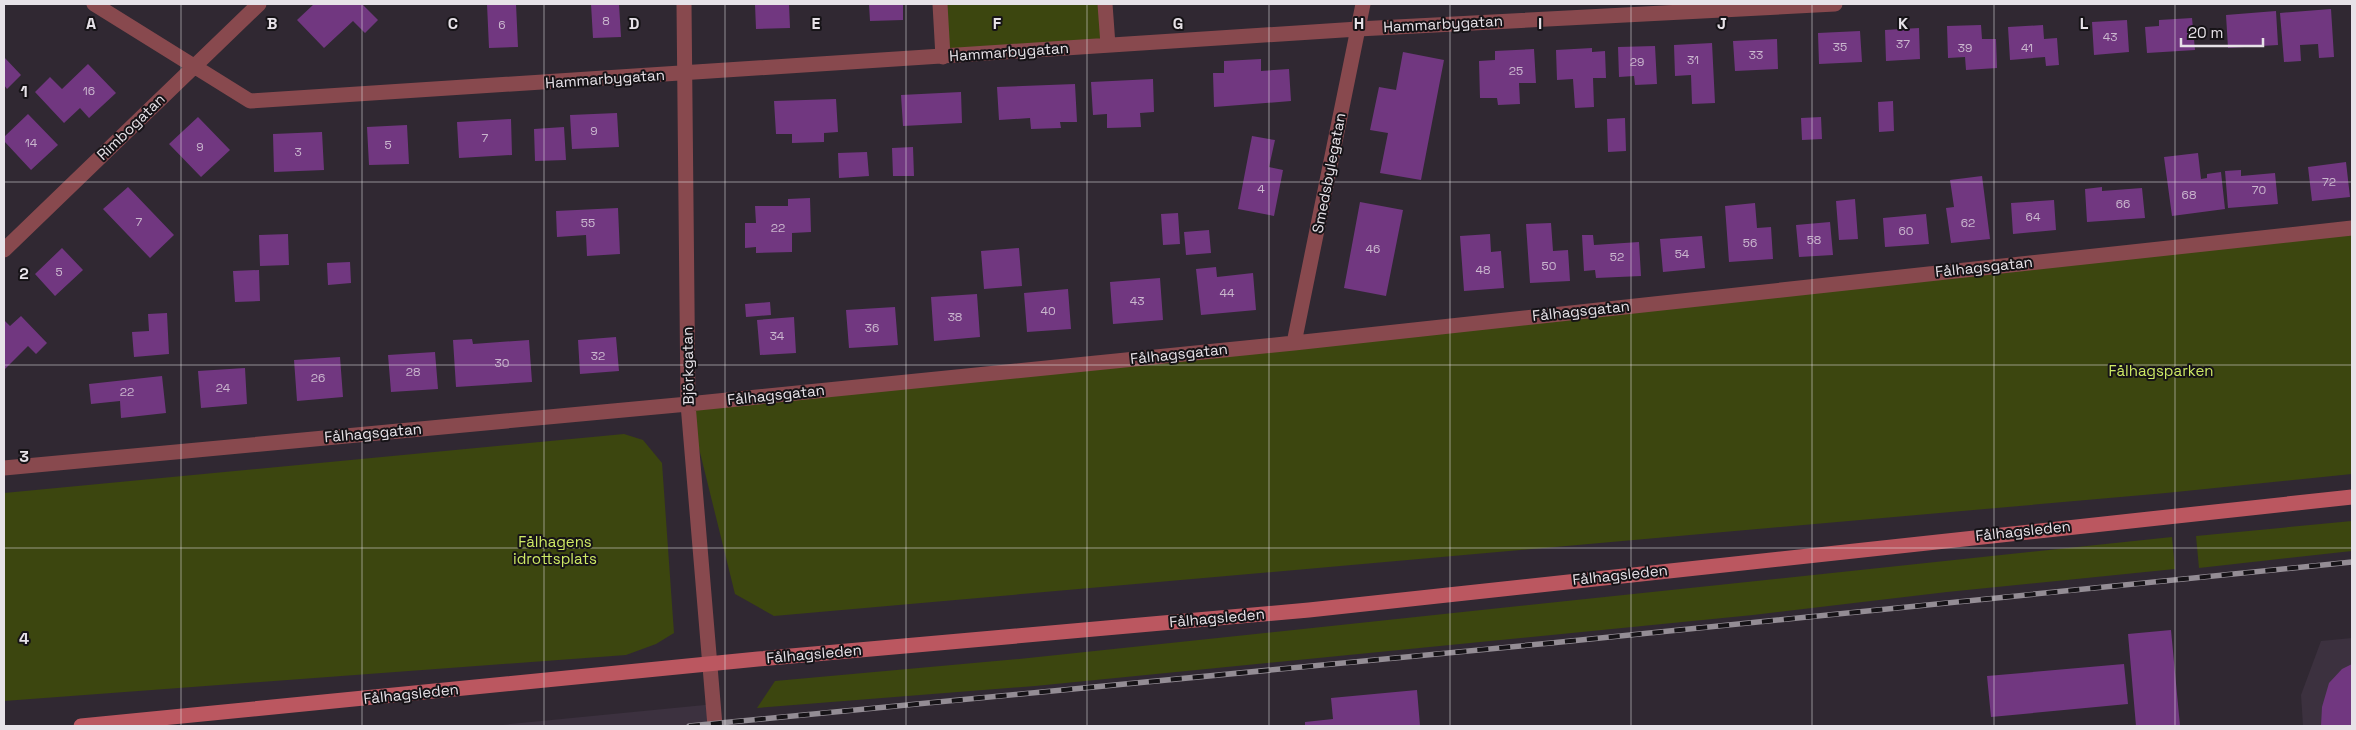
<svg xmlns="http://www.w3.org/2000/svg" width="2356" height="730" font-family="'Space Grotesk',sans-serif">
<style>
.built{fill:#3c313f}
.green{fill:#3c460f}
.building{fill:#713780}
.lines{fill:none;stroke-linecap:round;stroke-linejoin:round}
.street{stroke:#88494e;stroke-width:15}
.secondary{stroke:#bb5760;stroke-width:15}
.rail-casing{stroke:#948d95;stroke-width:5.5}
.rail{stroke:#161317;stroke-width:4;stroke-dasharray:11;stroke-linecap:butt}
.grid{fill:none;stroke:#e7e2e8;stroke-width:1;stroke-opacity:0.55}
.labels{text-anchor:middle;stroke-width:4;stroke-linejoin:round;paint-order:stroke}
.number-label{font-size:12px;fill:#cab7ce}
.street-label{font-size:15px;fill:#e7e2e8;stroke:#161317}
.park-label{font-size:15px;fill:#cee965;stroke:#161317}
.grid-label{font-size:16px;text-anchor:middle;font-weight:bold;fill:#e7e2e8;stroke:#161317;stroke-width:4;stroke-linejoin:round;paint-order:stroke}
</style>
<rect width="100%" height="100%" fill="#302832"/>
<!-- built -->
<path class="built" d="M2352,638v88h-49l-2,-31 20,-54z
M715,704v22h-224z"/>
<!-- green -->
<path class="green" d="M940,4h165l3,41 -165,12z
M2352,228v246l-186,19 -1392,123 -39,-22 -47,-190z
M624,434l19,6 19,23 12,170 -18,11 -30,11 -622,46v-208z
M2352,521v30l-153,17 -3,-32z
M2172,537l3,32 -228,23 -194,23 -718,71 -278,22 18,-27 244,-22z"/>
<!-- building -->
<path class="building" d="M314,4h48l16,16 -13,13 -12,-12 -29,27 -27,-28z
M487,4h29l2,43 -29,1z
M591,4h28l2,33 -28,1z
M755,4h34l1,24 -34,1z
M869,4h34v16l-33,1z
M2331,9l3,48 -15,1 -1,-14 -18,1 1,16 -17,1 -4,-49z
M2276,11l2,34 -50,3 -2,-33z
M2192,18l3,32 -48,3 -2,-26 14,-1v-6z
M2127,20l2,32 -35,3 -2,-33z
M1981,25l1,14h14l1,29 -31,2 -1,-13 -17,1 -1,-32z
M2043,25l1,14 13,-1 2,27 -13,1 -1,-9 -35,3 -2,-33z
M1919,28l1,31 -34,2 -1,-31z
M1860,31l2,31 -43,2 -1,-31z
M1777,39l1,30 -43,2 -2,-30z
M1712,43l3,60 -23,1 -1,-29 -16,1 -1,-31z
M1655,46l2,38 -22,1 -1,-9 -15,1 -1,-30z
M1592,48v4l13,-1 1,27h-13l1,29 -19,1 -2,-29 -16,1 -1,-30z
M1534,49l2,34h-17l1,21 -22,1 -1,-7h-17l-1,-37 16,-1v-9z
M1403,52l41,8 -23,120 -41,-7 8,-40 -18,-3 9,-43 17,3z
M4,57l17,18 -14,14 -3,-4z
M1261,59v12l28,-2 2,32 -77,6 -1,-34h11v-12z
M88,64l28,29 -27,25 -9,-10 -16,15 -29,-31 15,-15 12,12z
M1153,79l1,33 -14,1 1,14 -34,1v-14l-14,1 -2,-33z
M1075,84l2,38h-17l1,6 -30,1 -1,-11 -31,2 -2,-33z
M961,92l1,31 -59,3 -2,-31z
M836,99l2,33 -14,1v9l-32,1v-9h-16l-2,-33z
M1893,101l1,30 -15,1 -1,-30z
M617,113l2,34 -47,2 -2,-34z
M28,114l30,31 -27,25 -27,-29v-4z
M198,117l32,33 -29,27 -32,-33z
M1821,117l1,22 -20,1 -1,-22z
M1625,118l1,33 -18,1 -1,-33z
M511,119l1,36 -53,3 -2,-36z
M407,125l2,39 -40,1 -2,-38z
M564,127l2,33 -31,1 -1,-32z
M322,132l2,38 -50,2 -1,-38z
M1252,136l23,4 -6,27 14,3 -9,46 -36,-7z
M913,147l1,29h-21l-1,-28z
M867,152l2,24 -30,2 -1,-25z
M2198,153l3,26 6,-1v-4l14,-2 4,37 -53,7 -8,-59z
M2346,162l4,35 -38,4 -4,-34z
M2241,170v6l34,-3 3,31 -50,4 -3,-37z
M1982,176l8,63 -39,4 -5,-35 8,-1 -4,-27z
M128,187l46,48 -24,23 -47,-49z
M2102,187v4l40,-3 3,30 -58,4 -2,-33z
M810,198l1,34 -19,1v19l-36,1v-6l-11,1v-25h11l-1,-17h33v-7z
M1855,199l3,40 -19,1 -3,-39z
M2054,200l2,30 -43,4 -2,-31z
M1360,202l43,8 -17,86 -42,-8z
M1755,203l2,25 14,-1 2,32 -44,3 -4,-56z
M618,208l2,46 -33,2 -1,-21 -29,2 -1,-26z
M1178,213l2,31 -17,1 -2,-31z
M1926,214l3,30 -44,3 -2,-29z
M1830,222l3,33 -34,2 -3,-32z
M1551,223l2,28 15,-1 2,31 -40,2 -4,-59z
M1209,230l2,23 -25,2 -2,-23z
M288,234l1,31 -29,1 -1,-31z
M1490,234l1,18 10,-1 3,37 -40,3 -4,-55z
M1582,235h11l1,10 45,-3 2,34 -45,2 -1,-8 -11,1z
M1702,236l3,32 -42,4 -3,-33z
M62,248l21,22 -28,26 -20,-22z
M1019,248l3,38 -38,3 -3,-38z
M350,262l1,21 -23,2 -1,-22z
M1216,267l1,10 36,-4 3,37 -55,5 -5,-46z
M259,270l1,31 -25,1 -2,-31z
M1160,278l3,42 -50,4 -3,-42z
M1068,289l3,40 -44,3 -3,-39z
M977,294l3,43 -46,4 -3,-44z
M770,302l1,13 -25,2 -1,-13z
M895,307l3,38 -49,3 -3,-38z
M167,313l2,41 -35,3 -2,-25 17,-1 -1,-17z
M21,316l26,27 -11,11 -8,-8 -24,24v-50l6,6z
M794,317l2,36 -36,2 -3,-35z
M616,337l3,34 -39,3 -2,-34z
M472,339l1,5 56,-4 3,42 -76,5 -3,-47z
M435,352l3,37 -47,3 -3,-37z
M340,357l3,40 -46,4 -3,-41z
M245,368l2,36 -46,4 -3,-37z
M162,376l4,37 -45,5 -1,-17 -29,3 -2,-20z
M2171,630l9,96h-44l-8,-92z
M2124,664l4,40 -137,13 -4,-41z
M2352,664v62h-31l1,-19 7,-24 13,-14z
M1417,690l3,36h-115v-4l28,-3 -2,-21z"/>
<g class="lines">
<!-- street -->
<path class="street" d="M94,4l156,97 1108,-72 477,-25
M684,4l4,400 27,322
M940,4l3,53
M1105,4l3,41
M4,250l255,-246
M1294,343l69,-339
M4,468l684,-64 606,-61 1058,-115"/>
<!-- secondary -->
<path class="secondary" d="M81,726l677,-67 551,-49 1043,-113"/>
<!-- rail casing -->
<g class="rail-casing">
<path id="rail" d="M689,726l862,-83 801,-81"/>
</g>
<!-- rail -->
<use href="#rail" class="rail"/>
</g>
<!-- grid -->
<path class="grid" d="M181,4v722M362,4v722M544,4v722M725,4v722M906,4v722M1087,4v722M1269,4v722M1450,4v722M1631,4v722M1812,4v722M1994,4v722M2175,4v722M4,182h2348M4,365h2348M4,548h2348"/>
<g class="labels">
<!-- number labels -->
<g class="number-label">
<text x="606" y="25">8</text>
<text x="502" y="29">6</text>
<text x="2110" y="41">43</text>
<text x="1903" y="48">37</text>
<text x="1840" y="51">35</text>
<text x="1965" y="52">39</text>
<text x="2027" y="52">41</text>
<text x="1756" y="59">33</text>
<text x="1693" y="64">31</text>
<text x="1637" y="66">29</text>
<text x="1516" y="75">25</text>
<text x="89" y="95">16</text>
<text x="594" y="135">9</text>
<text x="485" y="142">7</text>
<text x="31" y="147">14</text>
<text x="388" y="149">5</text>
<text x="200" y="151">9</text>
<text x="298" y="156">3</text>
<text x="2329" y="186">72</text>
<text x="1261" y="193">4</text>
<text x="2259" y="194">70</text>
<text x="2189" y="199">68</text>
<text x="2123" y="208">66</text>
<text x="2033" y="221">64</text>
<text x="139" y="226">7</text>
<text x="588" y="227">55</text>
<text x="1968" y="227">62</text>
<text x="778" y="232">22</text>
<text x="1906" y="235">60</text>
<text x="1814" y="244">58</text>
<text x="1750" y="247">56</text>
<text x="1373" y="253">46</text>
<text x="1682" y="258">54</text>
<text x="1617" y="261">52</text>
<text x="1549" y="270">50</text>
<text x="1483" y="274">48</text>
<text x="59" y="276">5</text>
<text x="1227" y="297">44</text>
<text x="1137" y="305">43</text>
<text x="1048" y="315">40</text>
<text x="955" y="321">38</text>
<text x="872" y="332">36</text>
<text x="777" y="340">34</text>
<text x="598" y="360">32</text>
<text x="502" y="367">30</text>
<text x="413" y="376">28</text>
<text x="318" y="382">26</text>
<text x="223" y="392">24</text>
<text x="127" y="396">22</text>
</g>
<!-- street labels -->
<g class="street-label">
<text transform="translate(1443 24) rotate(-3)" y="5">Hammarbygatan</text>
<text transform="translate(1009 52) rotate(-4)" y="5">Hammarbygatan</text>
<text transform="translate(605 79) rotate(-4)" y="5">Hammarbygatan</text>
<text transform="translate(131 127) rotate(-44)" y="5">Rimbogatan</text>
<text transform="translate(1329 173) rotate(-79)" y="5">Smedsbylegatan</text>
<text transform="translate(1984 267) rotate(-6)" y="5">Fålhagsgatan</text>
<text transform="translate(1581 311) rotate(-6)" y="5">Fålhagsgatan</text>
<text transform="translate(1179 354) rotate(-6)" y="5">Fålhagsgatan</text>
<text transform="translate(688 366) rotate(-91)" y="5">Björkgatan</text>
<text transform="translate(776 395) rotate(-6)" y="5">Fålhagsgatan</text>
<text transform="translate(373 433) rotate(-5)" y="5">Fålhagsgatan</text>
<text transform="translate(2023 531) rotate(-6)" y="5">Fålhagsleden</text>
<text transform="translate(1620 575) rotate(-6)" y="5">Fålhagsleden</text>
<text transform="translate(1217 618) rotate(-5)" y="5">Fålhagsleden</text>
<text transform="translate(814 654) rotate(-5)" y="5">Fålhagsleden</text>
<text transform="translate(411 694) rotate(-6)" y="5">Fålhagsleden</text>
</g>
<!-- park labels -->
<g class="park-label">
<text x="2161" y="376">Fålhagsparken</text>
<text x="555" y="547">Fålhagens<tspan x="555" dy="17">idrottsplats</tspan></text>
</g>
</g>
<g class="grid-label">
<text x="91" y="29">A</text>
<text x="272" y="29">B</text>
<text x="453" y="29">C</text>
<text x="634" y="29">D</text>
<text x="816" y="29">E</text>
<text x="997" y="29">F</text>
<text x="1178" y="29">G</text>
<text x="1359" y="29">H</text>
<text x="1540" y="29">I</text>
<text x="1722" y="29">J</text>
<text x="1903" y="29">K</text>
<text x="2084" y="29">L</text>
<text x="24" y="97">1</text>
<text x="24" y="279">2</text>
<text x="24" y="462">3</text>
<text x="24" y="644">4</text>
</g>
<!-- border -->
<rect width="2356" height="730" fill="none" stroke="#e7e2e8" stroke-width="10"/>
<!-- scale -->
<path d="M2181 38v8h82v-8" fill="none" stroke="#e7e2e8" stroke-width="2.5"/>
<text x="2188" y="38" font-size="15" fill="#e7e2e8" stroke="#161317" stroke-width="4" paint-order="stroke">20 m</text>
</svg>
